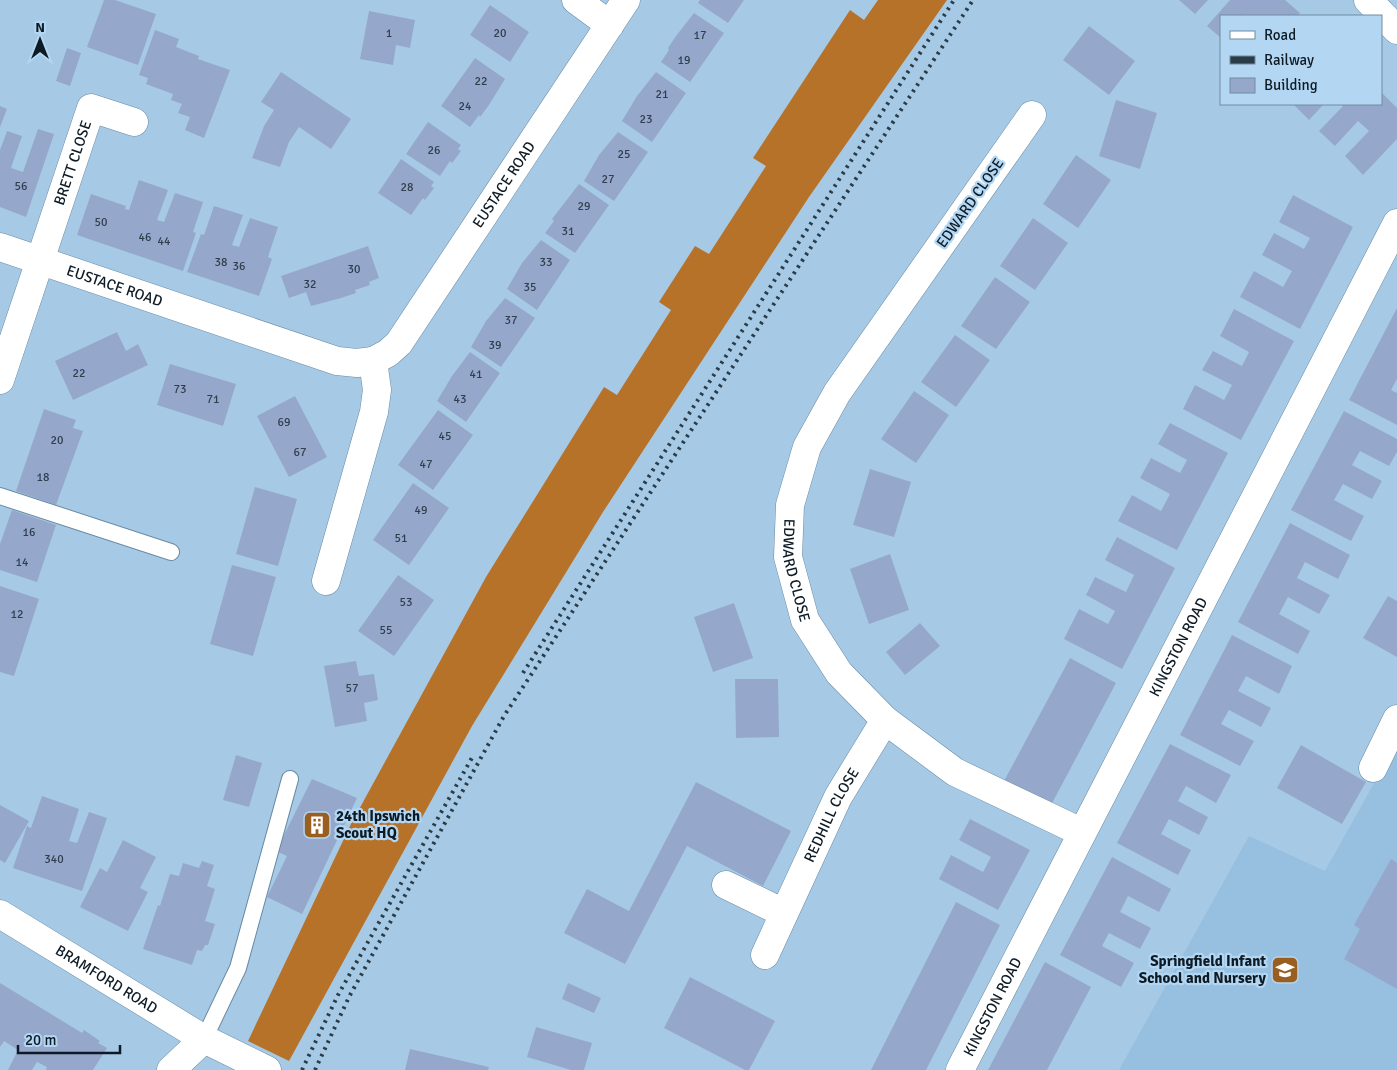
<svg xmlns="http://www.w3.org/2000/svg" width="1397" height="1070" font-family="Signika,sans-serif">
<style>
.built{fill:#96bfe0}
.forest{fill:#b7722a}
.building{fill:#95a8cb}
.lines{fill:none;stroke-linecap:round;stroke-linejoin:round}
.service-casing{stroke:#698aa4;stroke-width:18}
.minor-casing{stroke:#698aa4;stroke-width:29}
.tertiary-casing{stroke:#698aa4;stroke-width:29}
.secondary-casing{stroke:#698aa4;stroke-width:29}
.service{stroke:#fff;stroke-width:16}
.minor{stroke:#fff;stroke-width:28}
.tertiary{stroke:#fff;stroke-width:28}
.secondary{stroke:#fff;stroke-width:28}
.rail{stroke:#2b3c49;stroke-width:4;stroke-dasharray:2.5 5;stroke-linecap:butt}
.labels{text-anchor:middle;stroke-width:4.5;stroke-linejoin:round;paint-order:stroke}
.number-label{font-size:12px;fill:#303e4e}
.street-label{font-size:15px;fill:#0e1b25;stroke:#b3d7f3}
.poi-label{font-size:15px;font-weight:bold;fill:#0e1b25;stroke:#b3d7f3;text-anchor:start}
</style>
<rect width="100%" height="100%" fill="#a6cae5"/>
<!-- built -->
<path class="built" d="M1397,742v328h-278l130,-234 76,35z"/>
<!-- forest -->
<path class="forest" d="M878,0h69l-138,197 -206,315 -131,214 -183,335 -41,-20 103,-217 135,-247 118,-190 13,8 54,-85 -12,-8 36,-56 14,8 57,-88 -13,-8 97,-148 14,10z"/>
<!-- building -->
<path class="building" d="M104,0h11l41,14 -18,51 -51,-18z
M700,0h44l-16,23 -30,-20z
M1179,0h29l-13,14z
M1230,0h55l15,13 -2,3h-50l-2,-2 -2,2h-23v22l-14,-12z
M490,5l39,27 -19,30 -40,-27z
M369,11l46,9 -5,28 -14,-3 -3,20 -33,-6z
M694,13l30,20 -34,49 -29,-20 8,-12 -1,-2 8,-12z
M1089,26l46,35 -26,34 -46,-35z
M155,30l24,9 -3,8 23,9 -1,3 32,11 -26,68 -19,-8 5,-13 -12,-4 4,-9 -11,-4 2,-6 -27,-10 2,-6 -9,-3z
M67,48l14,5 -11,33 -14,-5z
M475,58l30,21 -16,26 -9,12 -1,-2 -9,12 -29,-21z
M281,72l70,47 -20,30 -32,-22 -10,15 -9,25 -28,-9 12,-32 10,-16 -13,-8z
M656,72l30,21 -34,49 -30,-21 15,-25z
M1381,92l16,16v31l-34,36 -18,-19 24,-25 -11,-10 -23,25 -16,-15 24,-25 -3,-2h41z
M1116,100l41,13 -17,56 -41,-13z
M1293,104h31l-15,16z
M0,106l7,3 -7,18z
M428,122l33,23 -3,4 3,2 -9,12 -2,-2 -10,15 -34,-22z
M38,129l16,5 -28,83 -26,-10v-57l7,-19 15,5 -11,32 12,4z
M618,132l30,20 -34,49 -30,-20 15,-26z
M1076,155l35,25 -33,48 -35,-24z
M401,159l33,23 -3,4 3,2 -9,12 -2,-2 -12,17 -33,-22z
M139,180l29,10 -11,30 7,2 11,-29 28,9 -10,30 3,1 -13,38 -106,-36 14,-41 35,12 -1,3 4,1z
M579,184l30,21 -34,48 -30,-20 9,-12 -2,-2z
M1293,195l60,32 -53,102 -60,-32 14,-26 29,16 9,-16 -30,-16 12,-22 30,16 6,-11 -31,-16z
M214,206l29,9 -11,30 7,2 11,-29 28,9 -10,30 4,2 -13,37 -72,-24 14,-38 3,1z
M1033,218l35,25 -33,47 -35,-24z
M541,240l29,20 -33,50 -30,-21 15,-26z
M368,246l11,32 -10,4 1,3 -15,5 1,3 -15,5 -30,8 -5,-14 -17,6 -8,-22z
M995,277l35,25 -34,47 -35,-23z
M505,298l30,20 -34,49 -30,-20 15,-26z
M1397,308v71l-6,11 6,3v32l-48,-25z
M1234,309l60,32 -53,99 -58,-31 12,-24 29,15 8,-15 -30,-15 11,-19 29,15 7,-14 -29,-16z
M117,332l9,19 12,-7 10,21 -75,35 -18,-39z
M955,335l35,25 -34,47 -35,-25z
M470,352l30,21 -34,49 -29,-21 15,-25z
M170,364l66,20 -13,42 -66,-21z
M914,391l35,24 -33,48 -35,-24z
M295,396l32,61 -38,20 -32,-61z
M44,409l32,11 -3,8 10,3 -27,74 -40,-14z
M438,410l35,25 -40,55 -35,-25z
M1344,411l53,28v13l-8,14 -29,-15 -8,14 30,16 -10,18 -29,-15 -9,16 30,16 -13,25 -60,-31z
M1170,423l58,30 -51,97 -59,-29 14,-26 29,16 9,-17 -30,-16 11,-20 29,15 7,-13 -29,-16z
M870,469l41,13 -17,55 -41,-12z
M413,483l36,25 -40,57 -36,-25z
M255,487l42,12 -19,67 -42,-12z
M12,510l44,15 -19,57 -37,-12v-26z
M1290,523l60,32 -12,24 -33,-17 -8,16 33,17 -11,19 -31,-17 -9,17 31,17 -12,23 -60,-32z
M1117,537l58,31 -53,101 -58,-30 15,-30 29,15 7,-13 -29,-16 9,-18 31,15 8,-17 -29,-15z
M890,554l19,56 -40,14 -19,-55z
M232,565l44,12 -23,79 -43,-12z
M398,575l36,25 -40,56 -36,-25z
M0,586l39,13 -25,77 -14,-4z
M1388,596l9,5v56l-34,-19z
M734,603l19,55 -40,14 -19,-55z
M920,623l20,23 -35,29 -19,-23z
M1232,635l60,31 -13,28 -33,-18 -8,15 33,17 -10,19 -32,-17 -8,14 33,17 -14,25 -60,-31z
M1070,658l46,25 -66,124 -47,-24z
M356,661l3,15 15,-2 4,26 -14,3 3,18 -32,6 -11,-61z
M735,679h43l1,58 -43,1z
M1170,744l61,31 -15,28 -30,-17 -8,15 30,16 -9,18 -30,-16 -8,15 30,16 -13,25 -61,-32z
M1301,745l65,37 -24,42 -65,-36z
M236,755l26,8 -13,44 -26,-7z
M312,779l45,19 -55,116 -35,-17 20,-41 -11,-5z
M696,782l95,49 -28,55 -76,-40 -62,118 -61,-31 23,-44 42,22z
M42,796l37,13 -10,32 8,2 12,-31 18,6 -25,73 -69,-23 14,-42 4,2z
M0,805l29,16 -24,42 -5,-3z
M970,819l60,31 -32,60 -59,-31 12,-24 32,17 8,-15 -32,-17z
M123,840l33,17 -16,31 8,4 -20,39 -48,-24 20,-39 7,4z
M1112,857l59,32 -12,23 -31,-16 -8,16 31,16 -11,21 -31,-16 -7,13 32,17 -13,24 -61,-32z
M1391,859l6,4v126l-53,-30 16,-30 -6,-4z
M202,861l12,4 -7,21 8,3 -10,32 10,3 -7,21h-3l-3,6 -5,-1 -5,15 -49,-16 15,-44 2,1 10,-32 9,2 4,-13 16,5z
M956,902l44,23 -74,145h-55z
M1045,962l46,25 -44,83h-59z
M690,977l85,44 -26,49h-4l-81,-42z
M0,983l69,42 13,8 2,-3 16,11 -2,2 9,5 -14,22h-47l1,-3 -10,-5 -5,8h-24l10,-20 -14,-9 -4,6z
M568,983l33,15 -7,15 -32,-14z
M536,1027l56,16 -8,27h-13l-44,-13z
M410,1049l79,18 -1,3h-83z"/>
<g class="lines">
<!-- service casing -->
<g class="service-casing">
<path id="service" d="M0,496l171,56
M204,1039l34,-71 52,-189"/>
</g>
<!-- minor casing -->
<g class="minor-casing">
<g id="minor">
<path d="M576,0l34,25"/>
<path id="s1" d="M1032,115l-195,278 -30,54 -17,58 -2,52 17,63 34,53 46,47 70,52 126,60"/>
<path id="s2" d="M0,247l337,114 20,2 16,-2"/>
<path id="s3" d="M0,380l91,-272 43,14"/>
<path id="s4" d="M326,581l48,-169 3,-22 -4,-29 15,-8 11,-10 227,-343"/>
<path d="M1373,768l24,-49"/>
<path d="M726,885l58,28"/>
<path id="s5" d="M765,955l73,-158 47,-77"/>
<path id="s6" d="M960,1070l437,-847"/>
</g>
</g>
<!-- tertiary casing -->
<g class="tertiary-casing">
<path id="tertiary" d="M1368,0l29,30
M171,1070l33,-31"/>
</g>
<!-- secondary casing -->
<g class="secondary-casing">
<g id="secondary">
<path id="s7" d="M0,914l204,125 63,31"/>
</g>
</g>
<!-- service -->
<use href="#service" class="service"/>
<!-- minor -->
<use href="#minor" class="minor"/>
<!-- tertiary -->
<use href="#tertiary" class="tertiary"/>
<!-- secondary -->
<use href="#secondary" class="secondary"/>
<!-- rail -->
<path class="rail" d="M523,673l431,-673
M302,1070l36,-75 135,-239
M315,1070l34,-73 155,-281 469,-716"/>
</g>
<!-- icons -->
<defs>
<g id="building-square" transform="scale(1.4375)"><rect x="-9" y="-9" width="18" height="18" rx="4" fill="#9a5e20" stroke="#b3d7f3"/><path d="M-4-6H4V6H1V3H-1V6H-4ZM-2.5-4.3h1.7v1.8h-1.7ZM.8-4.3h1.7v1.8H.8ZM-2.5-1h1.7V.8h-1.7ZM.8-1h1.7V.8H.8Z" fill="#fff"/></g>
<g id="school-square" transform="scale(1.4375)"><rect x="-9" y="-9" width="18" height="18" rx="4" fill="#9a5e20" stroke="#b3d7f3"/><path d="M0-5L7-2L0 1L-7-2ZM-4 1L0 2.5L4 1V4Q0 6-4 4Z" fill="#fff"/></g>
</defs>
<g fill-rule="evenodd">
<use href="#building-square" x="317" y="825"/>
<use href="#school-square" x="1285" y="970"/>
</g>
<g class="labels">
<!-- number labels -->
<g class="number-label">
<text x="389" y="37">1</text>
<text x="500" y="37">20</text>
<text x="700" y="39">17</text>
<text x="684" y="64">19</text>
<text x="481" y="85">22</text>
<text x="662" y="98">21</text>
<text x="465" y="110">24</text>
<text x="646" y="123">23</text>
<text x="434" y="154">26</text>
<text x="624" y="158">25</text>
<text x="608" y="183">27</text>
<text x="21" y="190">56</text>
<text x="407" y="191">28</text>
<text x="584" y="210">29</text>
<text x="101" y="226">50</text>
<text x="568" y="235">31</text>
<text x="145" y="241">46</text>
<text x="164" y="245">44</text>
<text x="221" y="266">38</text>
<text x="546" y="266">33</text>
<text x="239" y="270">36</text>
<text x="354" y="273">30</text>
<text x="310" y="288">32</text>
<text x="530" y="291">35</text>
<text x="511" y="324">37</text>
<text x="495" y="349">39</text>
<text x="79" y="377">22</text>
<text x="476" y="378">41</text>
<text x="180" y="393">73</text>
<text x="213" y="403">71</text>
<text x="460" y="403">43</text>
<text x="284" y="426">69</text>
<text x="445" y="440">45</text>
<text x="57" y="444">20</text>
<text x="300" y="456">67</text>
<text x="426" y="468">47</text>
<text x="43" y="481">18</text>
<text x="421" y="514">49</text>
<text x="29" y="536">16</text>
<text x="401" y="542">51</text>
<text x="22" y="566">14</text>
<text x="406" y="606">53</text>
<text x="17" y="618">12</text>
<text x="386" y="634">55</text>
<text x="352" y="692">57</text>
<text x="54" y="863">340</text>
</g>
<!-- street labels -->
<g class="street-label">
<text dy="5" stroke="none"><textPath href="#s3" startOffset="229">BRETT CLOSE</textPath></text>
<text dy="5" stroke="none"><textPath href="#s4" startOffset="449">EUSTACE ROAD</textPath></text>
<text transform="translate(970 203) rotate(-55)" y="5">EDWARD CLOSE</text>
<text dy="5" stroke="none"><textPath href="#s2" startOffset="121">EUSTACE ROAD</textPath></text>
<text dy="5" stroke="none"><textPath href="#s1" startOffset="528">EDWARD CLOSE</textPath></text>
<text dy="5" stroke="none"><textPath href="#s6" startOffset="476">KINGSTON ROAD</textPath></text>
<text dy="5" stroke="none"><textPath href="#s5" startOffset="155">REDHILL CLOSE</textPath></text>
<text dy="5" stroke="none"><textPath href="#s7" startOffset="125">BRAMFORD ROAD</textPath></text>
<text dy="5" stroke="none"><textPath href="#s6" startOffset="71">KINGSTON ROAD</textPath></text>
</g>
<!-- poi labels -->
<g class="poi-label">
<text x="336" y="821">24th Ipswich<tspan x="336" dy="17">Scout HQ</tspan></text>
<text x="1266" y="966" text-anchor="end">Springfield Infant<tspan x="1266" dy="17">School and Nursery</tspan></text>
</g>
</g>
<!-- legend -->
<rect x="1220" y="15" width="162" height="90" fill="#b3d7f3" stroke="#718ca1"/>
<rect x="1230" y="31" width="25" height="8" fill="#ffffff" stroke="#718ca1"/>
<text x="1264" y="40" font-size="15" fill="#0e1b25">Road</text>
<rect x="1230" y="56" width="25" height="8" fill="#2b3c49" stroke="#718ca1"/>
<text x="1264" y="65" font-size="15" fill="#0e1b25">Railway</text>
<rect x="1230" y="78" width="25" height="15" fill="#95a8cb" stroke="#718ca1"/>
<text x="1264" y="90" font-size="15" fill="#0e1b25">Building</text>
<!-- north arrow -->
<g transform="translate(40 40)" stroke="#b3d7f3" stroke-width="4" paint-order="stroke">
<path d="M0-4L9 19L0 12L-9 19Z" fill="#0e1b25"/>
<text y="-8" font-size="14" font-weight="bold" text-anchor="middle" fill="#0e1b25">N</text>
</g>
<!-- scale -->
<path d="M18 1045v8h102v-8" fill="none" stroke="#0e1b25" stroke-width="2.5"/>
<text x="25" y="1045" font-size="15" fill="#0e1b25" stroke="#b3d7f3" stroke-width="4" paint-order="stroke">20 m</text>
</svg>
